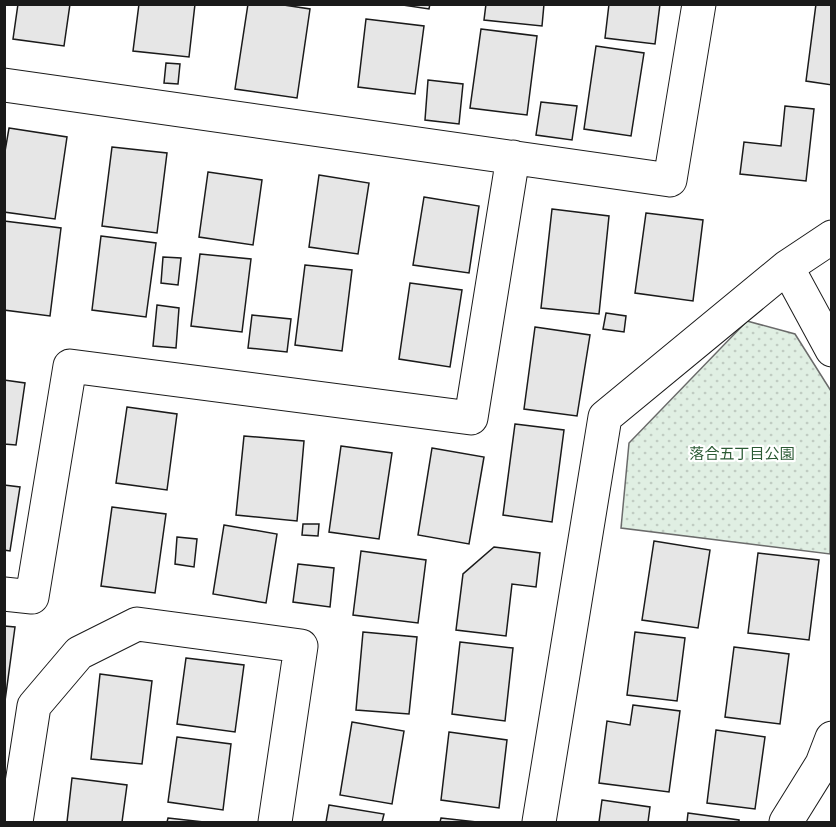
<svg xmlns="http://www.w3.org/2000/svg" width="836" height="827" font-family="Arial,'Noto Sans JP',sans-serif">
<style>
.park{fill:url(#park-dots);stroke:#6a6a6a;stroke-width:1.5}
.building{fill:#e6e6e6;stroke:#1a1a1a;stroke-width:1.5}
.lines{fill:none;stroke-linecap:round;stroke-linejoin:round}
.minor-casing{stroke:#1a1a1a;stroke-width:35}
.minor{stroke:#fff;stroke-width:33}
.labels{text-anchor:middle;stroke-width:4.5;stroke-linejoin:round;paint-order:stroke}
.park-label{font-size:15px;fill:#2b5a34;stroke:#fff}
</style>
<defs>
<pattern id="park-dots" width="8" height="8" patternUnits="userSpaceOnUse" patternTransform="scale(1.5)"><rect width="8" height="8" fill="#e0efe3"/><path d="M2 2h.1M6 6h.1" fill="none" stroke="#c0ccc2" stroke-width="1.8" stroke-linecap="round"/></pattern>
</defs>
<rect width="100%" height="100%" fill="#fff"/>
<!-- park -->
<path class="park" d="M747,321l48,13 36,57 -1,163 -209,-26 8,-85z"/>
<!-- building -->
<path class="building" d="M18,4h52l-6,42 -51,-7z
M139,4h56l-6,53 -56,-6z
M248,4h29l33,5 -13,89 -62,-9z
M396,4h34l-1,5z
M486,4h58l-2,22 -58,-6z
M609,4h51l-5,40 -50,-6z
M816,4h16v81l-26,-4z
M366,19l58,7 -9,68 -57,-7z
M481,29l56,7 -10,79 -57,-7z
M596,46l48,7 -13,83 -47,-7z
M166,63l14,1 -2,20 -14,-1z
M428,80l35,4 -4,40 -34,-4z
M541,102l36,4 -5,34 -36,-5z
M785,106l29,3 -8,72 -66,-7 4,-32 37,4z
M9,128l58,9 -12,82 -51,-7v-55z
M112,147l55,6 -10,80 -55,-7z
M208,172l54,8 -9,65 -54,-8z
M319,175l50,8 -11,71 -49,-7z
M424,197l55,9 -10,67 -56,-8z
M552,209l57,7 -10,98 -58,-6z
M646,213l57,7 -10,81 -58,-8z
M4,221l57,7 -11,88 -46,-6z
M101,236l55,7 -10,74 -54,-7z
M200,254l51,5 -9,73 -51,-6z
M163,257l18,1 -3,27 -17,-2z
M305,265l47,5 -10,81 -47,-6z
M410,283l52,7 -12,77 -51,-8z
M157,305l22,3 -3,40 -23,-2z
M606,313l20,3 -2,16 -21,-3z
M252,315l39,4 -4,33 -39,-4z
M535,327l55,8 -13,81 -53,-7z
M4,380l21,3 -9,62 -12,-1z
M127,407l50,7 -10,76 -51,-7z
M515,424l49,6 -12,92 -49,-7z
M244,436l60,5 -7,80 -61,-6z
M341,446l51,7 -13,86 -50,-7z
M432,448l52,9 -15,87 -51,-9z
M4,485l16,2 -10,64 -6,-1z
M112,507l54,7 -11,79 -54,-7z
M303,524h16l-1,12 -16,-1z
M224,525l53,9 -11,69 -53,-9z
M177,537l20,2 -3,28 -19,-3z
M654,541l56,9 -12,78 -56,-8z
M494,547l46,6 -4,34 -24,-3 -6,52 -50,-6 7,-56z
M361,551l65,9 -8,63 -65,-8z
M758,553l61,7 -10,80 -61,-7z
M298,564l36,4 -4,39 -37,-5z
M4,626l11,1 -10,74h-1z
M363,632l54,5 -8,77 -53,-4z
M635,632l50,6 -8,63 -50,-6z
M460,642l53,6 -8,73 -53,-7z
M734,647l55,7 -9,70 -55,-7z
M186,658l58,7 -9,67 -58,-8z
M100,674l52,7 -10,83 -51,-5z
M633,705l47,6 -11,81 -70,-9 8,-62 23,4z
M352,722l52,9 -12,73 -52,-9z
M716,730l49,7 -10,72 -48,-6z
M449,732l58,8 -8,68 -58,-8z
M177,737l54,7 -8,66 -55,-8z
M72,778l55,7 -5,37h-55z
M602,800l48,7 -2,15h-49z
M329,805l55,9 -2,8h-56z
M688,813l51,7v2h-52z
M168,818l36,4h-37z
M441,818l36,4h-37z"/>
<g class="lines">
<!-- minor casing -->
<g class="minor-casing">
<path id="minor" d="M4,85l666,95 29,-176
M787,267l45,83
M4,594l28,3 38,-231 401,52 42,-261
M16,822l18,-116 45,-53 58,-29 164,22 -26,176
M539,822l66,-405 182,-150 45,-30
M786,822l36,-58 10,-26"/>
</g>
<!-- minor -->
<use href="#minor" class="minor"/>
</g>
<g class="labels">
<!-- park labels -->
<g class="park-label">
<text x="742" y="459">落合五丁目公園</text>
</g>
</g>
<!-- border -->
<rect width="836" height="827" fill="none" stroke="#1a1a1a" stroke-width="12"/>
</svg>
